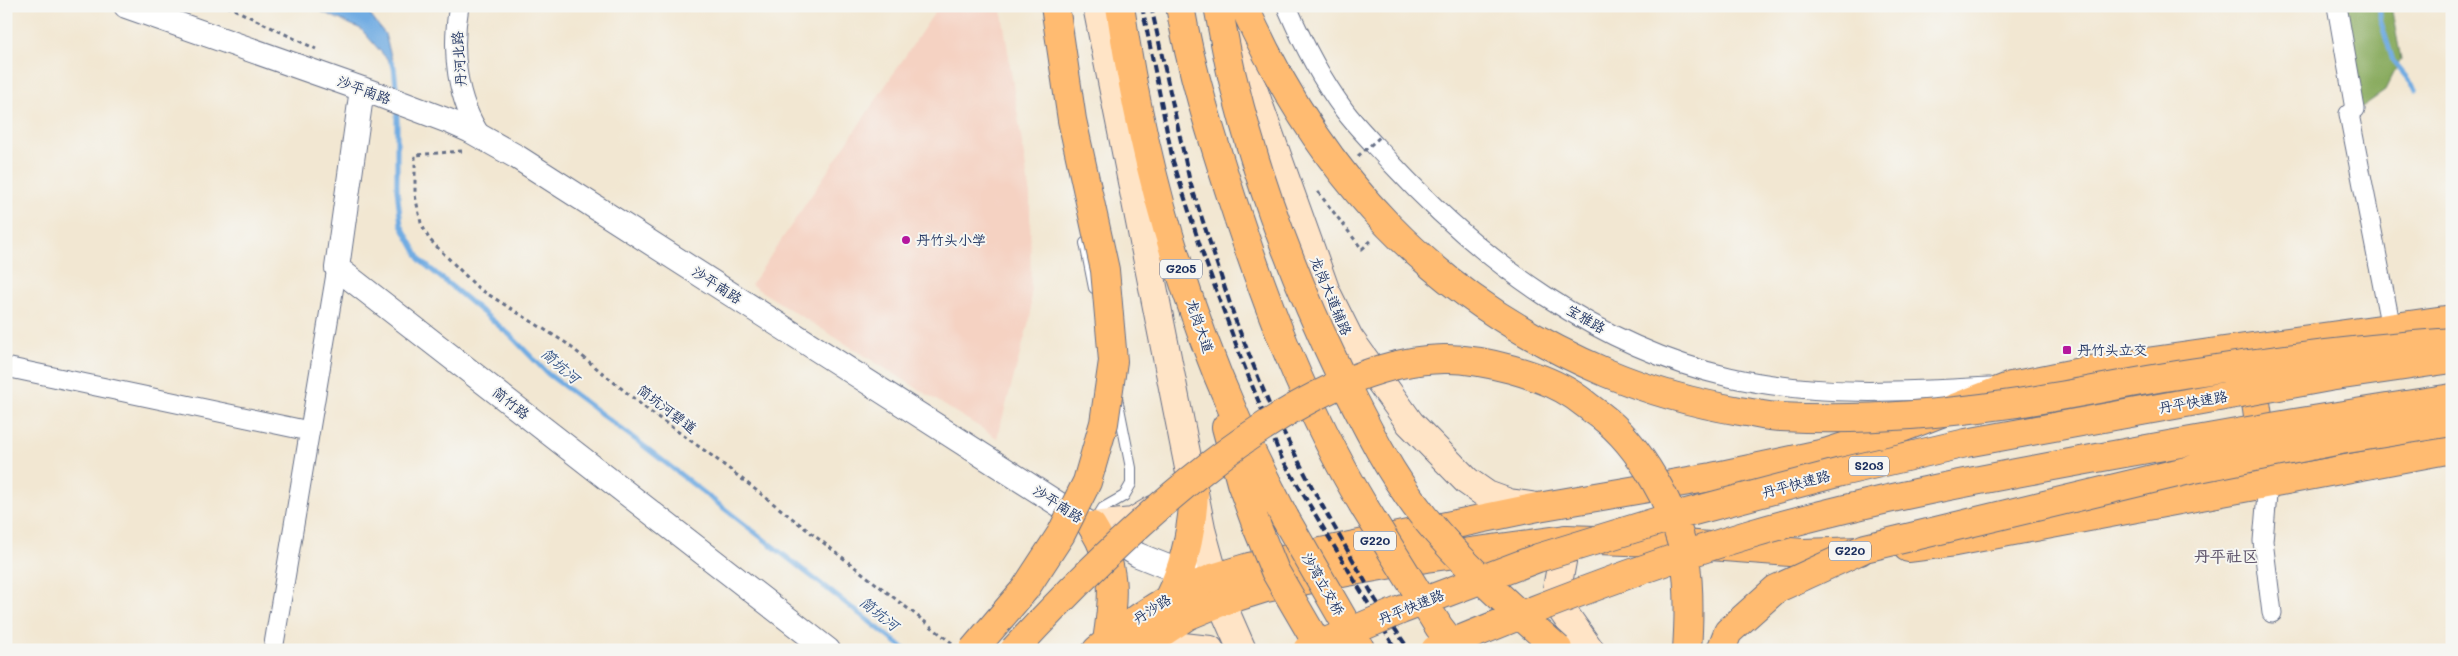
<svg xmlns="http://www.w3.org/2000/svg" width="2458" height="656" font-family="Mali,'LXGW WenKai TC',sans-serif">
<style>
.built{fill:#f5d2c2}
.forest{fill:#89ab5f;stroke:#526d5e}
.water{fill:#71ace2;stroke:#466ea0}
.lines{fill:none;stroke-linecap:round;stroke-linejoin:round}
.stream{stroke:#71ace2;stroke-width:5}
.service-casing{stroke:#666f87;stroke-width:12}
.minor-casing{stroke:#666f87;stroke-width:21}
.tertiary-casing{stroke:#666f87;stroke-width:26}
.secondary-casing{stroke:#666f87;stroke-width:30}
.primary-casing{stroke:#666f87;stroke-width:30}
.trunk-casing{stroke:#666f87;stroke-width:30}
.path{stroke:#666f87;stroke-width:3;stroke-dasharray:4 4;stroke-linecap:butt}
.service{stroke:#fff;stroke-width:10}
.minor{stroke:#fff;stroke-width:19}
.tertiary{stroke:#fff;stroke-width:24}
.secondary{stroke:#ffe4c6;stroke-width:28}
.primary{stroke:#ffbb71;stroke-width:28}
.trunk{stroke:#ffbb71;stroke-width:28}
.rail{stroke:#1b2f5e;stroke-width:4;stroke-dasharray:8 4;stroke-linecap:butt}
.trunk-bridge-casing{stroke:#666f87;stroke-width:30;stroke-linecap:butt}
.path-bridge{stroke:#666f87;stroke-width:3;stroke-dasharray:4 4;stroke-linecap:butt}
.trunk-bridge{stroke:#ffbb71;stroke-width:28}
.poi-dot{fill:#b5179e;stroke:#f6f6f2;stroke-width:2}
.labels{text-anchor:middle;stroke-width:4;stroke-linejoin:round;paint-order:stroke}
.shield{fill:#f6f6f2;stroke:#5d6b8a;stroke-width:1}
.shield-label{font-size:12px;font-weight:bold;fill:#1b2f5e}
.street-label{font-size:14px;fill:#1b2f5e;stroke:#f6f6f2}
.poi-label{font-size:14px;fill:#1b2f5e;stroke:#f6f6f2;text-anchor:start}
.water-label{font-size:15px;font-style:italic;fill:#355486;stroke:#f6f6f2}
.quarter-label{font-size:16px;font-weight:bold;fill:#62586e;stroke:#f6f6f2}
</style>
<rect width="100%" height="100%" fill="#f6f6f2"/>
<filter id="ink" filterUnits="userSpaceOnUse"><feTurbulence type="fractalNoise" baseFrequency=".02" numOctaves="2"/><feDisplacementMap in="SourceGraphic" scale="10" xChannelSelector="R" yChannelSelector="G"/><feConvolveMatrix kernelMatrix="1 2 1 2 8 2 1 2 1" color-interpolation-filters="sRGB"/></filter>
<filter id="wash" filterUnits="userSpaceOnUse"><feTurbulence type="fractalNoise" baseFrequency=".0096" numOctaves="4" result="noise"/><feDisplacementMap in="SourceGraphic" scale="20" xChannelSelector="R" yChannelSelector="G"/><feGaussianBlur stdDeviation="1.12" result="paint"/><feColorMatrix in="noise" values="0 0 0 0 0 0 0 0 0 0 0 0 0 0 0 0 0 1.4 0 .05"/><feComposite in="paint" operator="in"/></filter>
<g filter="url(#wash)">
<rect width="100%" height="100%" fill="#f2e7d2"/>
<!-- built -->
<path class="built" d="M939,6h62l29,189 1,119 -34,124 -246,-153z"/>
<!-- forest -->
<path class="forest" d="M2343,6h48l10,53 -16,32 -26,18z"/>
<!-- water -->
<path class="water" d="M309,6h54l22,28 9,33 -33,-38z"/>
<g class="lines">
<!-- stream -->
<path class="stream" d="M2380,6v13l13,42 23,28
M391,62l3,5 3,28
M397,109v80l4,36 20,36 89,74 38,39 92,69 266,207"/>
</g>
</g>
<g filter="url(#ink)">
<g class="lines">
<!-- service casing -->
<g class="service-casing">
<path id="service" d="M1085,243l9,45
M1094,523l9,-15 21,-12 7,-12v-16l-14,-70"/>
</g>
<!-- minor casing -->
<g class="minor-casing">
<path id="minor" d="M459,6c-8,44 -3,94 23,131
M2337,6l18,103 -6,5 42,214
M1288,9c15,35 34,71 56,101 14,19 33,37 49,55 90,97 205,182 336,212 87,20 173,15 261,10
M6,367l303,64
M2268,482l-5,59 9,72
M273,650l64,-382"/>
</g>
<!-- tertiary casing -->
<g class="tertiary-casing">
<path id="tertiary" d="M126,6l256,90 69,26 18,8 48,27 621,398 30,12 30,8
M362,89l-25,179 491,382"/>
</g>
<!-- secondary casing -->
<g class="secondary-casing">
<path id="secondary" d="M1097,6l105,527 19,69 21,48
M1230,25l96,267 23,46 61,85 57,58 20,14 22,8 29,4
M1092,526l41,-4 20,-12
M1566,539l-9,50 7,24 26,37
M1137,650l37,-4 36,4"/>
</g>
<!-- primary casing -->
<g class="primary-casing">
<path id="primary" d="M1092,526c25,40 22,71 15,115
M1169,597c16,-32 23,-68 25,-104
M1097,650c36,-31 72,-55 116,-72
M1136,650l51,-34 34,-14"/>
</g>
<!-- trunk casing -->
<g class="trunk-casing">
<path id="trunk" d="M1120,6c20,140 58,281 115,410 15,35 33,68 50,102
M1180,6c11,65 31,128 51,190 35,108 75,214 134,312
M2251,368l12,83
M1226,427l15,56 16,44
M1908,548l47,-6 497,-93
M1213,578l36,-11 289,-60 174,-30 113,-24 77,-25 109,-42 79,-16 362,-51
M1221,602l45,-14 81,-16 79,-14 140,-19 91,3 146,11 57,-2"/>
</g>
<!-- path -->
<path class="path" d="M227,6l89,43
M462,151l-47,4v40l6,28 8,16 49,49 88,55 83,68 66,47 237,185
M1318,192l44,57 11,-10"/>
<!-- service -->
<use href="#service" class="service"/>
<!-- minor -->
<use href="#minor" class="minor"/>
<!-- tertiary -->
<use href="#tertiary" class="tertiary"/>
<!-- secondary -->
<use href="#secondary" class="secondary"/>
<!-- primary -->
<use href="#primary" class="primary"/>
<!-- trunk -->
<use href="#trunk" class="trunk"/>
<!-- rail -->
<path class="rail" d="M1142,6l31,155 28,88 40,109 40,99 115,193
M1151,6l39,176 46,140 33,82 45,87 61,108 34,51"/>
<!-- trunk-bridge casing -->
<g class="trunk-bridge-casing">
<path id="trunk-bridge" d="M1218,6c5,25 9,50 15,74 24,100 63,202 107,294 25,50 49,99 84,143 40,49 87,90 134,132
M1244,6c76,171 189,293 363,367 43,18 86,30 133,38 14,2 28,6 41,6 77,4 154,-2 229,-13 65,-9 128,-24 193,-33 82,-13 166,-23 249,-29
M1365,508l74,119 18,23
M1285,518l76,132
M1257,527l18,44 46,79
M973,650l52,-61 36,-55 26,-52 17,-59 9,-62 -8,-91 -33,-150 -17,-114
M1014,650c97,-105 279,-289 430,-291 37,-1 99,16 129,36 9,6 18,14 27,20 40,30 76,94 85,143 5,30 4,62 2,92
M1307,650l94,-40 137,-52 137,-42 166,-44 125,-29 363,-66 123,-18
M1435,650c103,-43 206,-83 312,-115 119,-35 240,-57 361,-79 115,-21 229,-41 344,-58
M1721,650l7,-18 48,-43 89,-41 329,-79 147,-29 111,-18"/>
</g>
<!-- path-bridge -->
<path class="path-bridge" d="M1358,156l22,-19"/>
<!-- trunk-bridge -->
<use href="#trunk-bridge" class="trunk-bridge"/>
</g>
</g>
<!-- markers -->
<g class="poi-dot">
<circle cx="906" cy="240" r="5"/>
<rect x="2062" y="345" width="10" height="10" rx="2.5"/>
</g>
<g class="labels">
<!-- shield labels -->
<g class="shield">
<rect x="1160" y="259.5" width="42" height="19" rx="4"/>
<rect x="1849" y="456.5" width="40" height="19" rx="4"/>
<rect x="1354" y="531.5" width="42" height="19" rx="4"/>
<rect x="1829" y="541.5" width="42" height="19" rx="4"/>
</g>
<g class="shield-label">
<text x="1181" y="273">G205</text>
<text x="1869" y="470">S203</text>
<text x="1375" y="545">G220</text>
<text x="1850" y="555">G220</text>
</g>
<!-- street labels -->
<g class="street-label">
<text transform="translate(459 59) rotate(-94)" y="5">丹河北路</text>
<text transform="translate(364 90) rotate(20)" y="5">沙平南路</text>
<text transform="translate(717 285) rotate(33)" y="5">沙平南路</text>
<text transform="translate(1331 296) rotate(67)" y="5">龙岗大道辅路</text>
<text transform="translate(1586 319) rotate(30)" y="5">宝雅路</text>
<text transform="translate(1200 326) rotate(71)" y="5">龙岗大道</text>
<text transform="translate(2193 402) rotate(-10)" y="5">丹平快速路</text>
<text transform="translate(511 403) rotate(38)" y="5">简竹路</text>
<text transform="translate(667 409) rotate(37)" y="5">简坑河碧道</text>
<text transform="translate(1796 484) rotate(-15)" y="5">丹平快速路</text>
<text transform="translate(1058 504) rotate(33)" y="5">沙平南路</text>
<text transform="translate(1323 584) rotate(60)" y="5">沙湾立交桥</text>
<text transform="translate(1411 607) rotate(-22)" y="5">丹平快速路</text>
<text transform="translate(1152 609) rotate(-33)" y="5">丹沙路</text>
</g>
<!-- poi labels -->
<g class="poi-label">
<text x="916" y="245">丹竹头小学</text>
<text x="2077" y="355">丹竹头立交</text>
</g>
<!-- water labels -->
<g class="water-label">
<text transform="translate(560 366) rotate(41)" y="5">简坑河</text>
<text transform="translate(879 614) rotate(38)" y="5">简坑河</text>
</g>
<!-- quarter labels -->
<g class="quarter-label">
<text x="2226" y="562">丹平社区</text>
</g>
</g>
<!-- margin -->
<rect width="2458" height="656" fill="none" stroke="#f6f6f2" stroke-width="25"/>
</svg>
